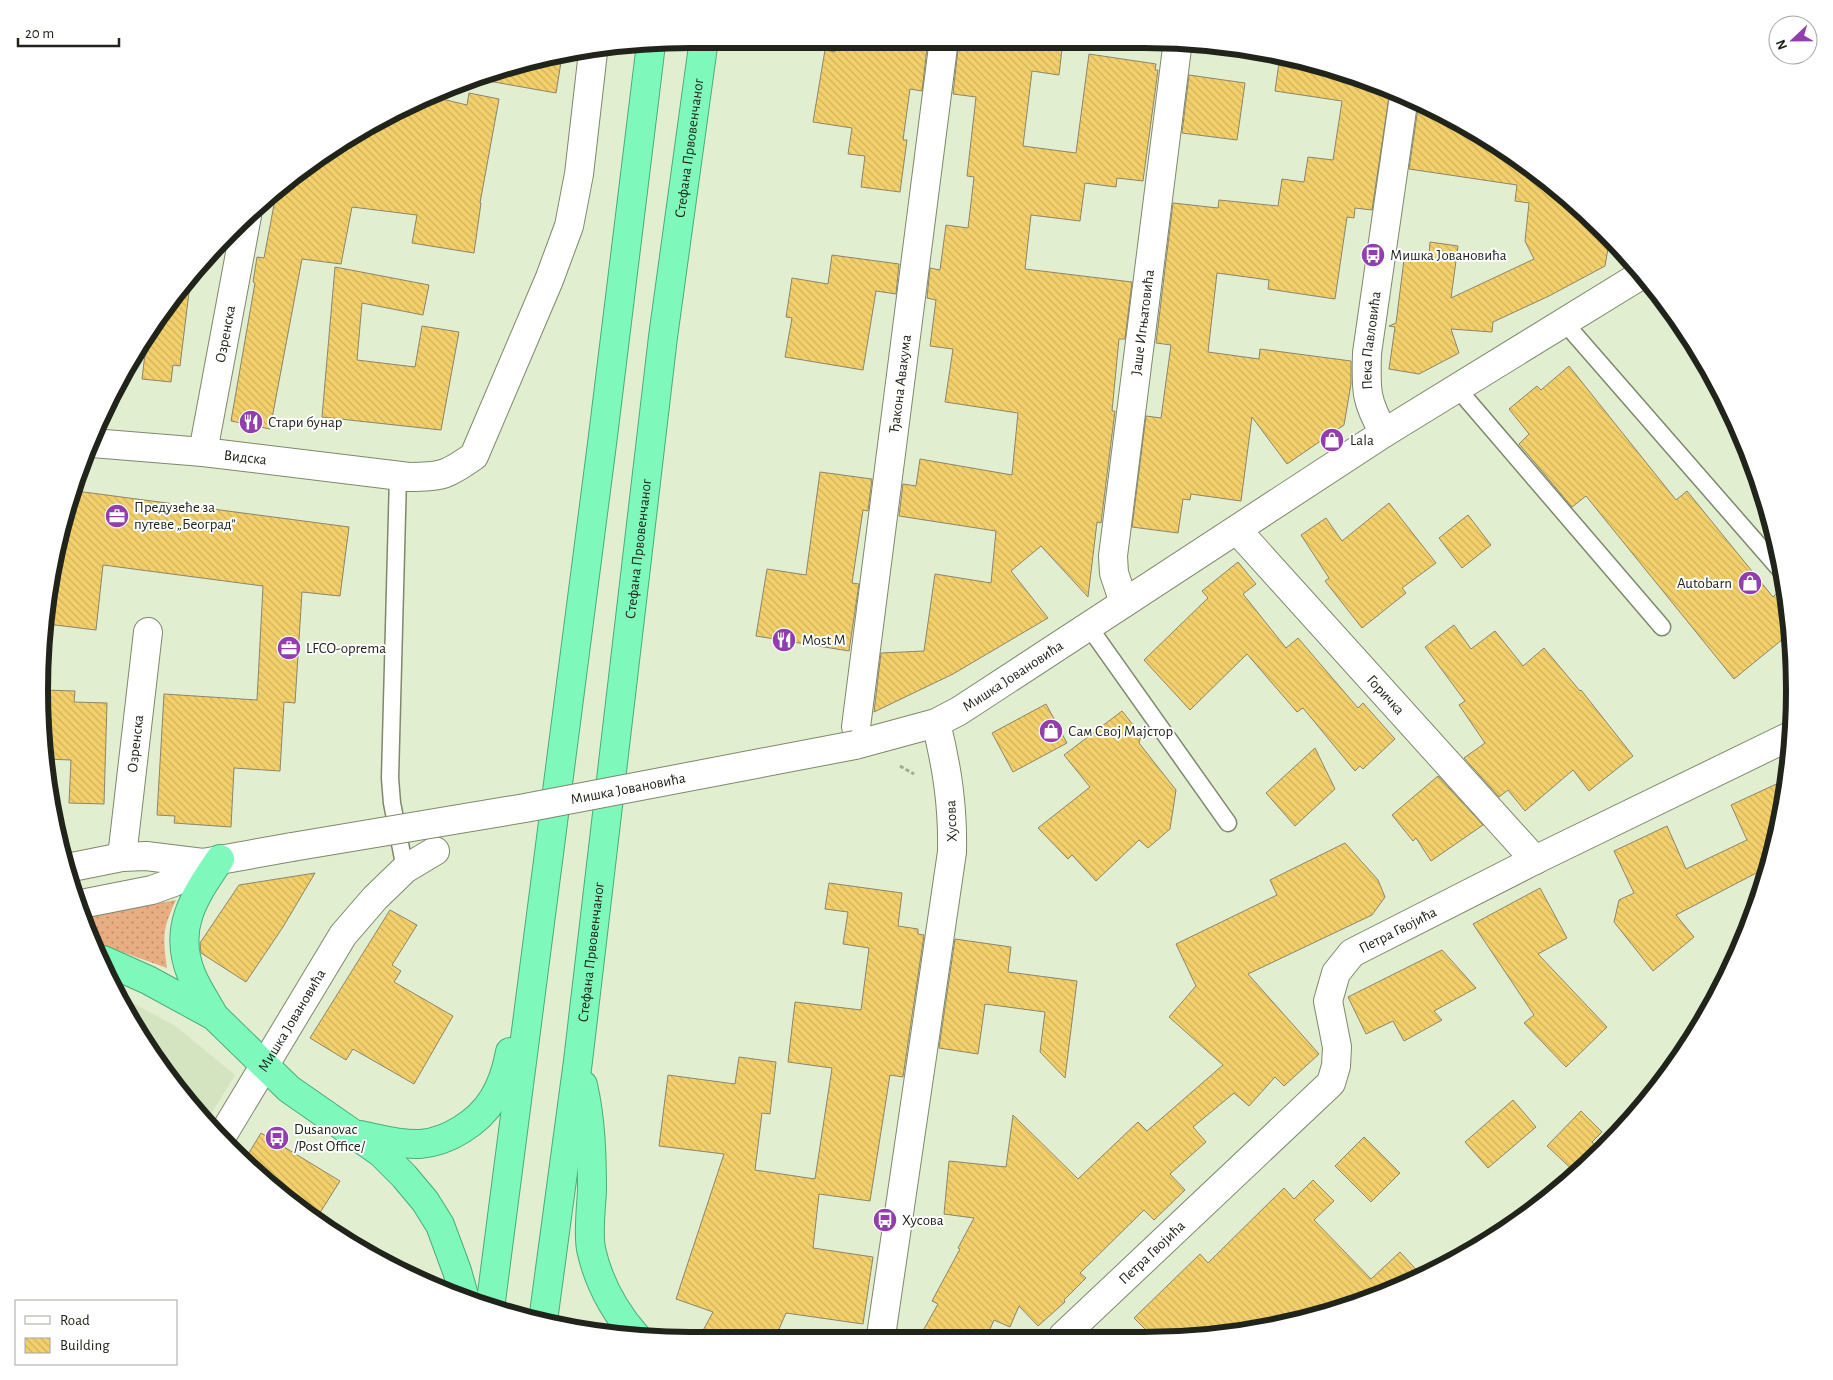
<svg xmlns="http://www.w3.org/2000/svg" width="1833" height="1380" font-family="'Alegreya Sans',sans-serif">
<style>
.built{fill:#d5e4c0}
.grass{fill:url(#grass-dots)}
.building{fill:url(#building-back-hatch);stroke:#8f856a}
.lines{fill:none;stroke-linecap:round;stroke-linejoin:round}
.service-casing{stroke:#7e886d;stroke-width:19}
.minor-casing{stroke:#7e886d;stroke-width:30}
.tertiary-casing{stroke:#7e886d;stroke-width:30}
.secondary-casing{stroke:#7e886d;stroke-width:30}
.trunk-casing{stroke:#49ad79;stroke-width:30}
.path{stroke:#a2ab94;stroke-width:3;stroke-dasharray:4 2.5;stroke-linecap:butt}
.service{stroke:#fff;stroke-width:16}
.minor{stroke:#fff;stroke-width:28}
.tertiary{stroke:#fff;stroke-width:28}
.secondary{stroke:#fff;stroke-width:28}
.trunk{stroke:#7ff8bc;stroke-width:28}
.secondary-bridge-casing{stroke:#7e886d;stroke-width:30;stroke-linecap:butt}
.secondary-bridge{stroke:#fff;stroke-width:28}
.labels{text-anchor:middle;stroke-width:4;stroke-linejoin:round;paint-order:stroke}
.street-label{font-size:15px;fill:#20241a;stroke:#fff}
.poi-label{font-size:15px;fill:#20241a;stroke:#fff;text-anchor:start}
.rim{fill:none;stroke:#20241a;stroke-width:6}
</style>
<defs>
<pattern id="grass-dots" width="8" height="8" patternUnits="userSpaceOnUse" patternTransform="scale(1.25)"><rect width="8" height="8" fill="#e8ad82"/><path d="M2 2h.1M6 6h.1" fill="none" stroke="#bc8d6a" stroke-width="1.8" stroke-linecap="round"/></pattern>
<pattern id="building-back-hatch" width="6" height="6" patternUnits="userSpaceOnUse" patternTransform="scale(1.25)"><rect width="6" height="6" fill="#f2d06b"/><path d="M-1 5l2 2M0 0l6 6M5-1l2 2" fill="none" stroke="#cfb25c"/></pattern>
</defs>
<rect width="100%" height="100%" fill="#e2eed0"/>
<!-- built -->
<path class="built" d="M121,997l53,28 61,50 -27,44 -59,-67z"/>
<!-- grass -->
<path class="grass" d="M176,900c-14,30 -13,36 -9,68l-73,-26 -12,-25z"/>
<!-- building -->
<path class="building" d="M837,39h91l-6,52 -12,-2 -7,51h4l-7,52 -39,-5 4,-31 -17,-2 4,-26 -39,-6 12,-72 10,2z
M959,40h104l-4,35 -27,-4 -9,75 53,7 13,-99 67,10 -1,6h3l-15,111 -26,-3 -1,9 -31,-4 -5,38 -49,-6 -6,54 107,13 -7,57h-6l-7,72h3l-14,112 -4,-1 -9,75 -47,-51 -30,25 37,47 -95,56 -79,38 7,-59 43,-2 11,-77 56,9 5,-52 -97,-15 4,-32 13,2 4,-27 92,16 6,-62 -73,-11 8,-53 -23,-3 6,-46 -9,-2 3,-30 10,2 6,-45 22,3 6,-51 -7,-1 9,-79 -23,-3z
M562,56l-6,37 -79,-14 44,-18z
M1307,60l83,30 -18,120 -17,-2 -1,10 -7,-1 -12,82 -67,-10 1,-9 -52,-7 -9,79 51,7 1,-10 91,12v23l-7,41 -57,39 -35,-47 -11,84 -50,-7 -1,6 -7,-1 -5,34 -46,-6 14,-111 15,2 10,-73 -15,-2 17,-140 45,5 1,-8 59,6 4,-27 22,3 4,-25 25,3 9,-59 -67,-10 4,-28 27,3z
M1189,75l56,8 -8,57 -55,-7z
M469,93l30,6 -19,104h1l-7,50 -62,-10 5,-28 -65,-8 -11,57 -39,-5 -32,170 -39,-8 24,-138 -2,-1 4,-25 7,1 12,-64 88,-68 70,-29 33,8z
M1419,101l12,5 74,43 98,80 7,8 -5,29 -56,30 -56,26 -1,10 -41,-3 8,24 -40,21 -30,-5 6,-42 -6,-1 7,-3 9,-71 24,4 1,-14 28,4 -7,52 83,-39 -9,-18 4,-38 -14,-2 2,-16 -108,-16z
M832,255l67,9 -3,30 -20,-3 -13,79 -78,-13 7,-39 -6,-1 6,-39 36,6z
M335,267l94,18 -6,30 -61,-12 -5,57 58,7 7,-41 37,6 -18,98 -119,-13z
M191,276l-11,90 -7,-1 -2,17 -29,-3 6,-50z
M1569,366l107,134 11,-9 86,106 11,-11 5,48 -55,45 -148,-183 -14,11 -53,-63 10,-10 -20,-25 28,-23 4,4z
M820,472l52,7 -4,32 -5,-1 -11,73 7,1 -10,67 -93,-15 11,-67 39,6z
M76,491l273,36 -9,69 -38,-4 -7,111 -11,-1 -4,69 -46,-3 -3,59 -57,-4 1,-7 -18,-1 7,-121 93,6 6,-114 -160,-21 -7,65 -49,-6 4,-61z
M1389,503l47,60 -34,25 4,5 -44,35 -37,-47 4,-3 -28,-43 25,-17 16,23z
M1468,515l23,30 -29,23 -23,-30z
M1238,562l18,22 -13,10 43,54 12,-10 60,70 5,-5 32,36 -32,30 -3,-3 -5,5 -52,-63 -6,4 -50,-58 -57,56 -46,-50 64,-62 -6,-7z
M1454,625l17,24 24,-18 28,35 21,-18 36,43 1,-1 52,66 -44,35 -16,-21 -48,41 -17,-21 -9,7 -35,-39 21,-15 -26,-38 6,-4 -40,-54z
M43,690l32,1 -1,11 33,1 -3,101 -35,-1 2,-43 -26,-1 -5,-27z
M1046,704l21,39 -54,29 -21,-39z
M1122,711l19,24 -2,8 37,47 -6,39 -22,19 -9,-8 -43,41 -24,-26 -4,4 -30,-31 52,-41 -26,-32z
M1315,748l20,41 -40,37 -29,-33z
M1438,776l45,49 -52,36 -15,-23 -3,3 -21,-26z
M1785,780l-3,37 -18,58 -2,-5 -86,45 18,22 -41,34 -39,-49 5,-22 15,-7 -20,-42 53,-25 19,43 61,-29 -16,-35z
M1345,843l33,37 7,17 -13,18 -124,59 71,80 -35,32 -9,-9 -26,29 -15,-13 -41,34 13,15 -36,32 15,16 -31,30 -10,-10 -64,63 6,5 -22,22 1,2 -27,24 -19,-20 -9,21 -16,-7 -7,16h-67l18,-32 -6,-3 28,-52 -2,-1 16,-30 -30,-4 5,-53 57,6 7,-52 65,64 60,-57 9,9 76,-66 -54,-48 27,-31 -20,-42 101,-49 -7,-15z
M315,873l-32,54 -37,55 -45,-29 -1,-10 39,-58z
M829,883l73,10 -4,33 20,3v5l6,1 -21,142 -13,-2 -20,126 -51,-7 -6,54 60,9 -10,67 -77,-11 -10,23h-76l13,-24 -37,-13 48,-145 -65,-8 9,-71 67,9 4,-27 37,5 -6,52 -8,-1 -7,57 60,9 17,-111 -44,-6 7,-60 66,8 8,-62 -26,-4 5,-32 -23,-3z
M1540,888l27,50 -29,16 69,73 -41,40 -42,-44 10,-8 -61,-91z
M390,910l27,15 -25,40 9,6 -7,11 59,34 -39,68 -61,-35 -7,11 -36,-22z
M955,939l56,8 -3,25 69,9 -12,97 -25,-26 5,-40 -60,-8 -7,50 -39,-6z
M1442,950l34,38 -42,23 8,9 -38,21 -11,-20 -27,13 -18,-37z
M1513,1100l23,27 -48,41 -23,-26z
M1581,1111l21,21 -10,10 10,10 -26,21 -29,-27z
M261,1133l79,48 -24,38 -56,-40 -16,-18z
M1364,1137l36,36 -29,29 -36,-36z
M1313,1180l21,21 -20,19 57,59 29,-27 22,24 -30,16 -164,44h-76l-18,-18 66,-64 8,9 76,-75 10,11z"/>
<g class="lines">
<!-- service casing -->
<g class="service-casing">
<path id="service" d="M1564,322l219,251
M1457,388l205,239
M398,476l-8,302 2,25 13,66
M1089,627l139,196"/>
</g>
<!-- minor casing -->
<g class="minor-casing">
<g id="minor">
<path d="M1384,433l257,-158"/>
<path id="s1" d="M92,443l111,9 206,25c33,0 38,-2 65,-21l75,-176 20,-54 10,-52 14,-122"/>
<path id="s2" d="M203,452l44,-236"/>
<path id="s3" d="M1237,530l298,330"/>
<path id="s4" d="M1124,603l-10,-30 -1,-17 65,-516"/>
<path id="s5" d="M856,727l88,-688"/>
<path id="s6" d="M122,857l26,-225"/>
<path id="s7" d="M222,1136l121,-201 32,-37 30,-29 30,-18"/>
<path id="s8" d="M1063,1336l268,-253 5,-17 1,-19 -9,-46 8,-28 16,-20 183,-93 255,-124"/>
</g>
</g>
<!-- tertiary casing -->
<g class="tertiary-casing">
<path id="tertiary" d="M881,1336l71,-484c1,-46 -5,-85 -16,-129"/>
</g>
<!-- secondary casing -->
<g class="secondary-casing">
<g id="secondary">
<path id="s9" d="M855,745l81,-22 23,-12 425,-278c-19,-33 -18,-43 -17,-80l37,-257"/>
<path d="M67,868l55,-11 24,-1 57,7 89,-16"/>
<path d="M76,905l76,-15 22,-8 29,-19"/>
</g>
</g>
<!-- trunk casing -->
<g class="trunk-casing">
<g id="trunk">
<path d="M103,960l45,20 66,36 75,73 92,64 23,23 21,25 15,24 17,46 8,28"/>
<path d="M214,1016c-7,-13 -16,-26 -22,-40 -20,-47 2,-79 28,-117"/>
<path d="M583,1085c8,35 9,71 9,106 -1,18 -4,41 -1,58 7,32 23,62 45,87"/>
<path d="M360,1135c20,4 40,10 60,9 28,-2 59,-22 73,-45 9,-14 14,-31 17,-47"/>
<path d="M490,1309l113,-873 48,-392"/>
<path id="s10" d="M543,1321l35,-260 85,-724 41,-298"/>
</g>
</g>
<!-- path -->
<path class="path" d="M900,766l14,8"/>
<!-- service -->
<use href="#service" class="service"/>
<!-- minor -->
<use href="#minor" class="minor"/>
<!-- tertiary -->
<use href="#tertiary" class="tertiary"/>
<!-- secondary -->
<use href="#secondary" class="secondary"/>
<!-- trunk -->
<use href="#trunk" class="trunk"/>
<!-- secondary-bridge casing -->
<g class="secondary-bridge-casing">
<g id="secondary-bridge">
<path id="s11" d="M292,847l233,-39 330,-63"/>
</g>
</g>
<!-- secondary-bridge -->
<use href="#secondary-bridge" class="secondary-bridge"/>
</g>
<!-- icons -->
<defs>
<g id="bus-disc" transform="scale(1.25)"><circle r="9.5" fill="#923ead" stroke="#fff"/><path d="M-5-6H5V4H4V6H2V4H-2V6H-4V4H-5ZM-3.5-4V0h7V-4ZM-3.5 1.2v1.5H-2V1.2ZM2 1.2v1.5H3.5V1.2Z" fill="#fff"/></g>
<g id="restaurant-disc" transform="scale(1.25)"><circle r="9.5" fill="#923ead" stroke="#fff"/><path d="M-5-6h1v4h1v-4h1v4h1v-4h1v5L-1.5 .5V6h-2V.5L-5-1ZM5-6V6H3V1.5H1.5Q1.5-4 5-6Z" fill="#fff"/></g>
<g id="shop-disc" transform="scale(1.25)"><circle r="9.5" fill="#923ead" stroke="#fff"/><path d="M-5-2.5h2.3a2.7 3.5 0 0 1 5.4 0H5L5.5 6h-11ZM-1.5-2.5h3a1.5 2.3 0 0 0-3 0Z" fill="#fff"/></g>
<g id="office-disc" transform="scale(1.25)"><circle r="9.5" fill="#923ead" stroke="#fff"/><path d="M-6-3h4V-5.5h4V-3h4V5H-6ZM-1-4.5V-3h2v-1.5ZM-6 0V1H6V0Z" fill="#fff"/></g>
</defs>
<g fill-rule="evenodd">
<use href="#bus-disc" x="1373" y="255"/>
<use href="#restaurant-disc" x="251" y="422"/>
<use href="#shop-disc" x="1332" y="440"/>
<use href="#office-disc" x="117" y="516"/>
<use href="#shop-disc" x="1750" y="583"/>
<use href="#restaurant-disc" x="784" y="640"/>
<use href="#office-disc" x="289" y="648"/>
<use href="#shop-disc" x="1051" y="731"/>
<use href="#bus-disc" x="277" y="1138"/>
<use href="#bus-disc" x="885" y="1220"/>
</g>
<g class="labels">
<!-- street labels -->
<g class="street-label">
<text dy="5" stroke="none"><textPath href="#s10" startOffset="1182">Стефана Првовенчаног</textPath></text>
<text dy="5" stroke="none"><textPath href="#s4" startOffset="284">Јаше Игњатовића</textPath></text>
<text dy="5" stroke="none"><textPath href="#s2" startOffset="120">Озренска</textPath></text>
<text dy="5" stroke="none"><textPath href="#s9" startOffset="714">Пека Павловића</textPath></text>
<text dy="5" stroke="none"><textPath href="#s5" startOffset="346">Ђакона Авакума</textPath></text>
<text dy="5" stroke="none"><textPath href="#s1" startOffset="154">Видска</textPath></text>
<text dy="5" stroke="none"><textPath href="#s10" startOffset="778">Стефана Првовенчаног</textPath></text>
<text dy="5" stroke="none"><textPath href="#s9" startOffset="174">Мишка Јовановића</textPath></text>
<text dy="5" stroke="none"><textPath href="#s3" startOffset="222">Горичка</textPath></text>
<text dy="5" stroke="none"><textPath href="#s6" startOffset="114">Озренска</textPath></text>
<text dy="5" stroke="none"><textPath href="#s11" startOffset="341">Мишка Јовановића</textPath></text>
<text transform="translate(951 821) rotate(-92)" y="5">Хусова</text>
<text dy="5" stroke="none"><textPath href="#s8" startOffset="558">Петра Гвојића</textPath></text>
<text dy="5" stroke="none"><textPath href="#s10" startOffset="372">Стефана Првовенчаног</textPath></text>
<text dy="5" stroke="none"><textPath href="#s7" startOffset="135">Мишка Јовановића</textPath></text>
<text dy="5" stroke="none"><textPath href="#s8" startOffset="122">Петра Гвојића</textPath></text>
</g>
<!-- poi labels -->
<g class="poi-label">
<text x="1390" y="260">Мишка Јовановића</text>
<text x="268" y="427">Стари бунар</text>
<text x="1350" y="445">Lala</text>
<text x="134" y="512">Предузеће за<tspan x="134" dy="17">путеве „Београд”</tspan></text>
<text x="1732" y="588" text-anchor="end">Autobarn</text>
<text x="802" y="645">Most M</text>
<text x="306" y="653">LFCO-oprema</text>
<text x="1068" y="736">Сам Свој Мајстор</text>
<text x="294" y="1134">Dusanovac<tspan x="294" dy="17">/Post Office/</tspan></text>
<text x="902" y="1225">Хусова</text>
</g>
</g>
<!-- crop -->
<path d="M0 0H1833V1380H0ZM690 48H1144A642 642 0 0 1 1786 690V690A642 642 0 0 1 1144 1332H690A642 642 0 0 1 48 690V690A642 642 0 0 1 690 48Z" fill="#fff" fill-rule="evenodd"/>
<path class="rim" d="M690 48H1144A642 642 0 0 1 1786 690V690A642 642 0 0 1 1144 1332H690A642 642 0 0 1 48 690V690A642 642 0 0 1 690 48Z"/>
<!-- legend -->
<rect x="15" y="1300" width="162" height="65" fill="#ffffff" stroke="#a6a7a3"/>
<rect x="25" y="1316" width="25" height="8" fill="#ffffff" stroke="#a6a7a3"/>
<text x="60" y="1325" font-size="15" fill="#20241a">Road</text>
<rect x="25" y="1338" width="25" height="15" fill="url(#building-back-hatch)" stroke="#a6a7a3"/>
<text x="60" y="1350" font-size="15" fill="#20241a">Building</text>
<!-- north arrow -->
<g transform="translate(1793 40) rotate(248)"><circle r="24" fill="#ffffff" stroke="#a6a7a3"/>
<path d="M0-4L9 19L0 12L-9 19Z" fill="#923ead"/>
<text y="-8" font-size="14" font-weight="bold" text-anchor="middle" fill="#20241a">N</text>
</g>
<!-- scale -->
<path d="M18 38v8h101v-8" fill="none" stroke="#20241a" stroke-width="2.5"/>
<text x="25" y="38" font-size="15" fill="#20241a" stroke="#ffffff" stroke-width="4" paint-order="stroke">20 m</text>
</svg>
